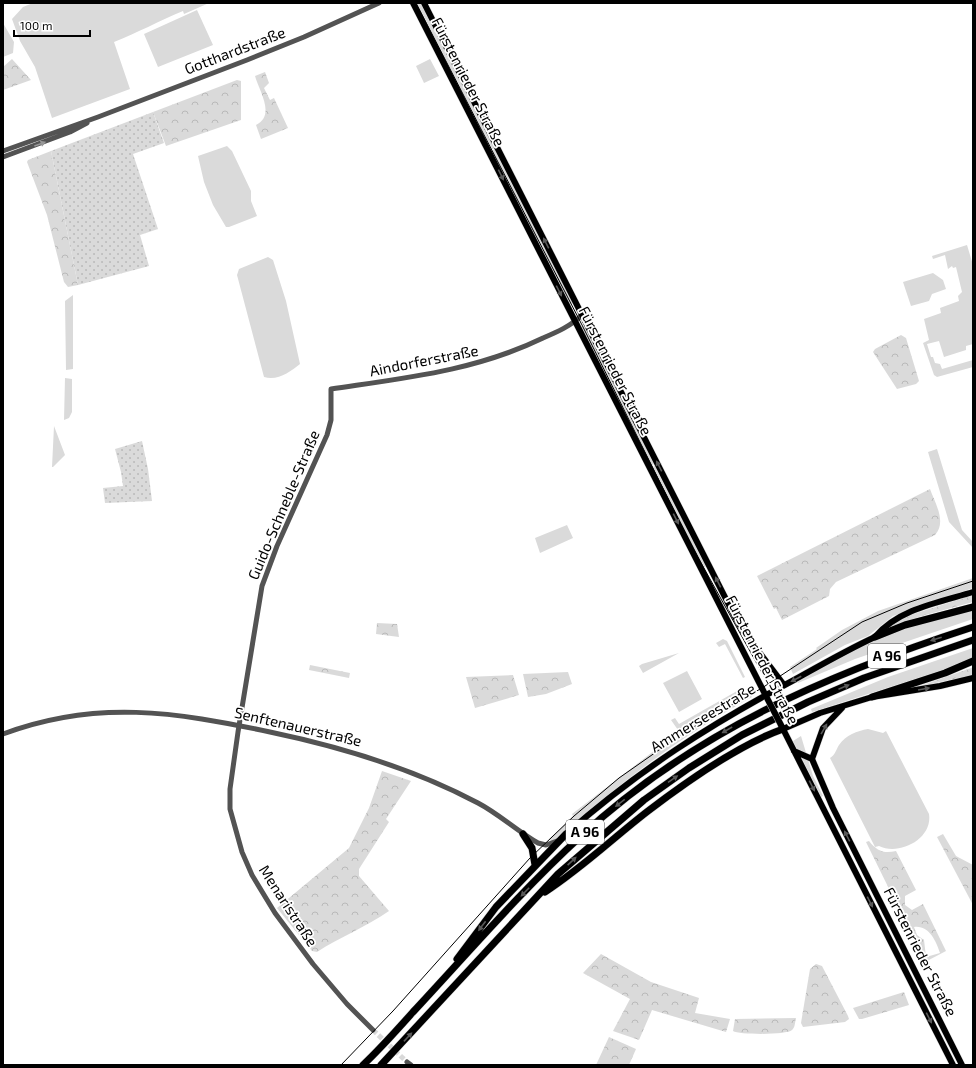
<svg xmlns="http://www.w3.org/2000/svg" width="976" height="1068" font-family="'Exo 2',sans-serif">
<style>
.grass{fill:#dadada}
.forest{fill:url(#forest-crowns);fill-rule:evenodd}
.garden{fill:url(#garden-dots)}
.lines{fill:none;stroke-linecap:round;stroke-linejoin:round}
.minor-tunnel{stroke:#d9d9d9;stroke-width:5;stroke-dasharray:5 2.5;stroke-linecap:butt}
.major-casing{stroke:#dbdbdb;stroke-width:7}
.highway-casing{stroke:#dbdbdb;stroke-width:8}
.minor{stroke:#535353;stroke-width:5}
.major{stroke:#000;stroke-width:6}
.highway{stroke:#000;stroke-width:7}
.tram{stroke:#000;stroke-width:1}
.major-bridge-casing{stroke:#dbdbdb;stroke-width:7;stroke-linecap:butt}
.major-bridge{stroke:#000;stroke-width:6}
.oneway{fill:#989898}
.oneway2{fill:#595959}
.labels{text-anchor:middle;stroke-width:3.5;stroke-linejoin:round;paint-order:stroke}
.shield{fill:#fff;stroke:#4c4c4c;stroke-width:1}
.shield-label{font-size:14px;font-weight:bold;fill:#000}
.street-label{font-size:15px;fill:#000;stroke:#fff}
</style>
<defs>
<pattern id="forest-crowns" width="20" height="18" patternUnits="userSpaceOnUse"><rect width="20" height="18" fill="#dadada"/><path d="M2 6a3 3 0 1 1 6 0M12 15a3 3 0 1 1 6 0" fill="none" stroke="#b9b9b9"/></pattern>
<pattern id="garden-dots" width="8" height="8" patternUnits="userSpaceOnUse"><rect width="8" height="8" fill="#dadada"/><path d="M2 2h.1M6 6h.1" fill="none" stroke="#b9b9b9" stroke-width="1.8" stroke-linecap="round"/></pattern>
</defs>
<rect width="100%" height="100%" fill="#fff"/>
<!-- grass -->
<path class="grass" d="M33,3h176l-25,11 -1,-3c-24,10 -46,22 -69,31l16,47 -78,29 -17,-51 -15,-26 -8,-22 11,-12z
M414,3h7l74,145 -5,2z
M197,10l16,35 -55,22 -14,-33z
M3,23l11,19 -1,11 -10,4z
M430,59l9,17 -15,7 -8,-17z
M227,146l5,5 19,40v10l6,15 -28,11h-3l-13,-22 -9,-23 -6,-26z
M495,149l78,154 -4,2 -79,-153z
M967,245l6,20v79l-7,2v4l-22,7 -5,-16 -12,3 4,13h2l2,6 5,1 2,5 31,-9v7l-36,10 -3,-2 -11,-32 6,-3 -5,-21 17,-6 -1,-5 19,-7 -1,-5 4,-4 -6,-25 -3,1 -1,-2 -4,3 -3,-14 -12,4 -1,-3z
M268,257l5,3 13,41 14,63c-10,8 -22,17 -36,13l-27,-102 2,-6z
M933,273l10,7 3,9 -14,5 -3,7 -18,5 -8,-24z
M73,295v74l-7,1 -1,-69z
M586,325l70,138 -6,3 -69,-139z
M65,378l7,1v33l-3,6 -5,2z
M54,426l11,29 -12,12h-1z
M937,449l25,81 11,12v6l-24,-26 -21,-70z
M657,465l51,100 -5,3 -52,-100z
M567,525l6,13 -33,15 -5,-15z
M973,578v10l-80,28 -25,20 -23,9 -52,29 -3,-7 27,-18 -1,-1 26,-18 36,-19z
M973,610v9l-118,40 -57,24 -1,-2c34,-19 68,-38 105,-51 22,-9 47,-13 71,-20z
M723,639l4,2 18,36 -2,1 -18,-34 -6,3 -3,-4z
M973,648v10l-21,9 -140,45 -1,-3 77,-32z
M679,653l-36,20 -4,-7 3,-2z
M687,671l15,28 -23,13 -16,-29z
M737,691l2,3 -61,36 -7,-10 4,-2 4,6z
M749,692l3,5c-71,39 -136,88 -196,143l-4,2 -3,-3 24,-23 -1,-2 83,-64 43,-28 44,-24v-1z
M868,729l15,4 3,-2 43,83c4,25 -30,42 -50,32l-4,1 -45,-89c5,-3 6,-8 9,-13 7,-10 18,-14 29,-16z
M801,736l12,40 10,20 -2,1 -28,-56z"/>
<!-- forest -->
<path class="forest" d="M12,59l19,21 -28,10v-23z
M265,72l4,11 -5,5 6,12 4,-2 14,30 -27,11 -5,-14c20,-10 3,-34 -1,-49z
M237,80l4,1v39l-75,26 -13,-34z
M51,151l27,134 -10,2 -4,-5 -17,-67 -20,-53 1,-2z
M901,335l5,3 13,43 -3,3 -19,5 -24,-37 2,-3z
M930,489c5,14 17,33 5,46l-99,47 -6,7 -1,7 -47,24 -6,-12 -2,1 -17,-33z
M973,595v7l-51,14 -35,12 17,-11z
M377,623l20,1 2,13 -23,-3z
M310,665l40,8 -1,5 -40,-8z
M973,667v8l-56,12 54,-19z
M568,672l4,12 -26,10 -18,3 -5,-23z
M513,675l6,20 -44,13 -9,-31z
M382,771l29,10 -25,38 3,3 -30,47v7l30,35c-23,16 -49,26 -72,41l-5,-1 -35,-43 72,-60 20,-40z
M943,834l13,22 17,9v40l-36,-68z
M869,841c8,10 15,13 27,10l20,39 -11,6v9l7,5 11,-6 23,47 -21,11 -59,-120zM914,927c15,-2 22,14 26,26l-14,4 -2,-17 -7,-5z
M601,954l50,28 48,16 -4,15 35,6 -4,13 -74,-22 -13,30 -26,-9 17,-32 -47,-26z
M816,964l6,2 26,50 1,3 -4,3 -42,5 -2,-4 9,-54z
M904,992l5,13 -47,14h-3l-6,-11z
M796,1018c-1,4 -1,10 -4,12 -5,5 -52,5 -59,1l2,-12z
M609,1037l27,12 -7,16h-33z"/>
<!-- garden -->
<path class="garden" d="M153,112l11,31 -31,11 25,75 -18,6 9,31 -71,19 -27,-134z
M142,441l6,28 4,32 -47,2 -2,-15 20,-2 -2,-14 -6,-23z"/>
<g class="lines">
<!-- minor-tunnel -->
<path class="minor-tunnel" d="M373,1030l34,32"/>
<!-- major casing -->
<g class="major-casing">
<path id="major" d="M413,3l354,695
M424,3l309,610 10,18 41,54
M781,725l172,340
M783,729l37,-16 52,-16 68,-11 33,-8
M794,751l18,8 21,49 129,257
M812,759l11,-31 19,-20
M566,834c73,-64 143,-109 228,-154 27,-15 53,-30 81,-43 23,-28 65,-35 98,-45"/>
</g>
<!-- highway casing -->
<g class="highway-casing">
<path id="highway" d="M875,637l30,-12 68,-18
M872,697l73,-24 28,-12
M523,834l9,14 3,17
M545,892c37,-24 68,-54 103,-81 38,-29 90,-66 135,-82
M457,959l39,-52 70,-73
M363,1065c18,-17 34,-35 50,-53 55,-59 108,-121 167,-175 113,-105 248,-163 393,-210
M381,1065l177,-191 86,-74 45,-32 53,-33 66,-33 56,-24 109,-38"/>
</g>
<!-- minor -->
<path class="minor" d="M3,151l95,-34 149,-57 57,-23 75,-34
M3,157l67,-25 17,-9
M3,734c93,-35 173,-22 267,-2 72,15 142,36 208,71 21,11 39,28 60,40l8,2 11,-4
M373,1030l-26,-26 -34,-40 -38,-51 -23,-38 -10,-23 -12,-43v-20l8,-57 24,-146 15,-40 50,-111 4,-15v-31c74,-11 144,-18 212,-51 14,-6 28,-12 39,-23
M407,1062l4,3"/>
<!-- major -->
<use href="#major" class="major"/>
<!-- highway -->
<use href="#highway" class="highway"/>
<!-- tram -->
<path class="tram" d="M416,3l166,322 108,218 81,146
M341,1065l52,-54 137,-153 44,-42 45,-38 50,-35 34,-22 59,-33 100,-66 45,-19 66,-22"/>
<!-- major-bridge casing -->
<g class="major-bridge-casing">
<path id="major-bridge" d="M767,698l14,27"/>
</g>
<!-- major-bridge -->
<use href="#major-bridge" class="major-bridge"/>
</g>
<!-- one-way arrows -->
<defs><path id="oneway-solid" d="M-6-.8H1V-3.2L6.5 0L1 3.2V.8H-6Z"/></defs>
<use class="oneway" href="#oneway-solid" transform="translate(40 144) rotate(-20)"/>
<g class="oneway2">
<use href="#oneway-solid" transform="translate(501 175) rotate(64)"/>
<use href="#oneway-solid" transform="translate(546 243) rotate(-117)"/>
<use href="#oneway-solid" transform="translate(559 291) rotate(63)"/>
<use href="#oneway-solid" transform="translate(659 466) rotate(-117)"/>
<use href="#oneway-solid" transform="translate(676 519) rotate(63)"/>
<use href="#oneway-solid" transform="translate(718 582) rotate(-117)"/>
<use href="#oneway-solid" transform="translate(936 639) rotate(162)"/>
<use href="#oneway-solid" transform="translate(796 679) rotate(152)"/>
<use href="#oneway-solid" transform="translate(844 687) rotate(-23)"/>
<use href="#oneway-solid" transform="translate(924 689) rotate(-10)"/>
<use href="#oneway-solid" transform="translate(824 729) rotate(-60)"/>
<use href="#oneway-solid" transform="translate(727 730) rotate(150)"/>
<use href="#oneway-solid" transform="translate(673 779) rotate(-35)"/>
<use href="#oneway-solid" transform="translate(812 786) rotate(63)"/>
<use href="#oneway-solid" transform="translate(620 803) rotate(142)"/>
<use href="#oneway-solid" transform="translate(847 836) rotate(-117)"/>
<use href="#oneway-solid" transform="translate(572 861) rotate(-43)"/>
<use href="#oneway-solid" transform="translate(525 892) rotate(134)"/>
<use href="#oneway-solid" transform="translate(870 902) rotate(63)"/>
<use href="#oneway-solid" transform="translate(482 926) rotate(127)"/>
<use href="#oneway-solid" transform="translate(929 1018) rotate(63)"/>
<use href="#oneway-solid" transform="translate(408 1037) rotate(-47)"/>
</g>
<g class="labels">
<!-- shield labels -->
<g class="shield">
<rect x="868" y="644" width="38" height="24" rx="3"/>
<rect x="566" y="820" width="38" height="24" rx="3"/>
</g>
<g class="shield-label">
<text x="887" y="661">A 96</text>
<text x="585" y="837">A 96</text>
</g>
<!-- street labels -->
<g class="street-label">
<text transform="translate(235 51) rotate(-21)" y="5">Gotthardstraße</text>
<text transform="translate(468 82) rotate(63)" y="5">Fürstenrieder Straße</text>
<text transform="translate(424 361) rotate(-11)" y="5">Aindorferstraße</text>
<text transform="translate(615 371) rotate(63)" y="5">Fürstenrieder Straße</text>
<text transform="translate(284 505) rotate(-67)" y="5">Guido-Schneble-Straße</text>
<text transform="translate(762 660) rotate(63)" y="5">Fürstenrieder Straße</text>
<text transform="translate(703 718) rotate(-31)" y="5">Ammerseestraße</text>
<text transform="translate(298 727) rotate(13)" y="5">Senftenauerstraße</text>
<text transform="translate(288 906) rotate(57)" y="5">Menaristraße</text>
<text transform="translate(920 952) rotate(63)" y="5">Fürstenrieder Straße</text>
</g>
</g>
<!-- border -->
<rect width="976" height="1068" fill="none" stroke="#000000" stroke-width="8"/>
<!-- scale -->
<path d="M14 30v6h76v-6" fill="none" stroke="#000000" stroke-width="2"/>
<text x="20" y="30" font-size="12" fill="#000000" stroke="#ffffff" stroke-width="3" paint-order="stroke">100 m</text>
</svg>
